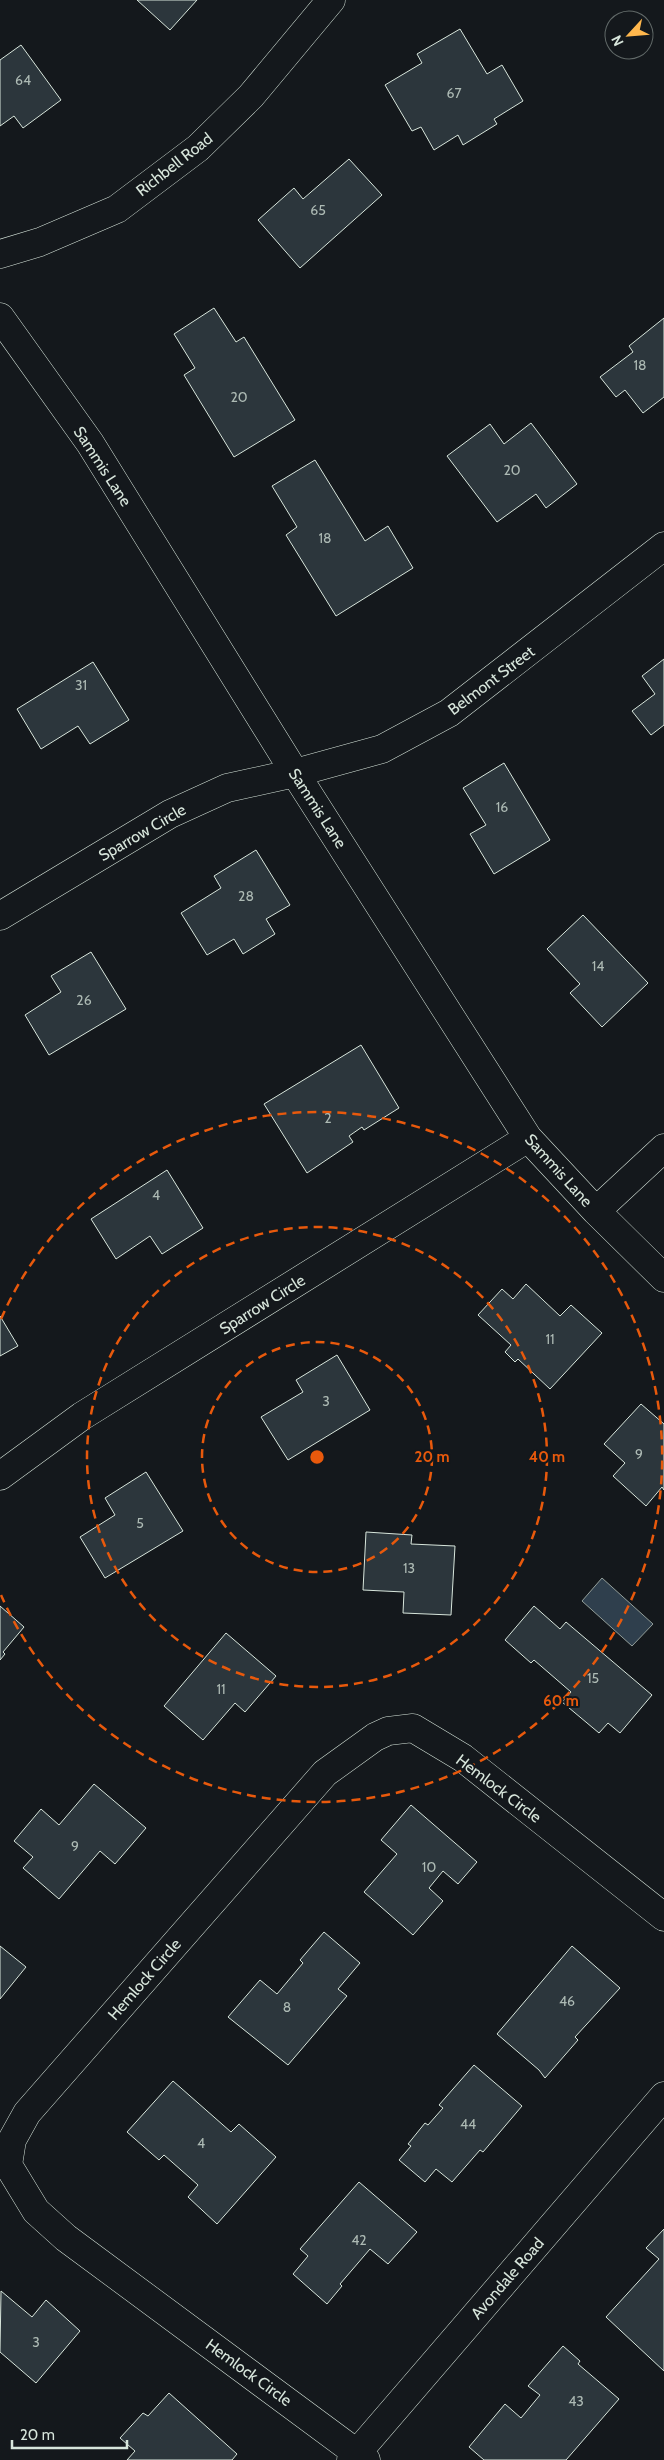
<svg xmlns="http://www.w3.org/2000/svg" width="664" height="2460" font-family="Cabin,sans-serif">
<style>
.water{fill:#2f3f4d;stroke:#939e99}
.building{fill:#2c363c;stroke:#d8e6dc}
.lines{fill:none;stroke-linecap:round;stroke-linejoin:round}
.minor-casing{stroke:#d8e6dc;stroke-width:29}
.minor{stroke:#14181c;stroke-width:28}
.ring{fill:none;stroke:#e8590c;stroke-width:2.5;stroke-dasharray:9 6}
.labels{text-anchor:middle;stroke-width:4;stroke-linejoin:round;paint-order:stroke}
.number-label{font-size:14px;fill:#adbab4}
.street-label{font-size:16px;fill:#d8e6dc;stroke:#14181c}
.centre{fill:#e8590c;stroke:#14181c;stroke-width:2.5}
.ring-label{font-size:15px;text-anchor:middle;font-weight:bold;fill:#e8590c;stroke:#14181c;stroke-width:4;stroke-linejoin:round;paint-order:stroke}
</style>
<rect width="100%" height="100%" fill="#14181c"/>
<!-- water -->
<path class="water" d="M602,1578l51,46 -21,22 -50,-45z"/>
<!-- building -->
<path class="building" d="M137,0h60l-27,30z
M460,29l27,45 15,-9 21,36 -29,18 3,5 -34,21 -5,-10 -24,15 -13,-23 -9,4 -27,-46 37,-22 -5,-9z
M21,45l40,55 -38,28 -9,-12 -14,10v-66z
M349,159l33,36 -82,73 -42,-48 36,-32 9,11z
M214,308l22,34 8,-5 51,83 -61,37 -50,-82 11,-7 -21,-34z
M664,318v79l-21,16 -18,-23 -9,7 -16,-20 33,-25 -4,-6z
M531,423l46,61 -31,24 -10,-14 -39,28 -50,-66 43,-32 14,20z
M315,460l50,81 23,-15 25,42 -77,48 -50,-81 11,-8 -25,-41z
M664,659v66l-13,10 -19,-24 23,-17 -13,-18z
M93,662l36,58 -39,24 -12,-18 -37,23 -24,-40z
M504,763l46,77 -56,34 -24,-40 16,-9 -23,-37z
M256,850l34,55 -24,14 9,15 -32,20 -9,-15 -27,16 -26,-42 40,-25 -7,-12z
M583,915l65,68 -46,44 -32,-34 10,-9 -33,-35z
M91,952l35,57 -77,46 -24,-40 36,-23 -10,-16z
M361,1045l38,63 -35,22 -2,-3 -13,9 4,6 -46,31 -43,-69z
M167,1170l36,58 -41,26 -12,-18 -34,23 -25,-40z
M526,1284l34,32 11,-11 31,28 -52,56 -32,-30 -3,3 -10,-10 6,-7 -33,-30 24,-26 11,10z
M0,1316l18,30 -18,10z
M337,1355l33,55 -82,50 -27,-43 42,-25 -7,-12z
M641,1404l23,20v66l-2,-3 -16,19 -33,-30 12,-13 -21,-19z
M146,1472l37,59 -78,47 -25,-41 35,-22 -10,-17z
M366,1532l46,3 -1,9 44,2 -4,69 -48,-2 1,-21 -41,-2z
M0,1606l24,21 -21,25 2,2 -5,6z
M534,1606l26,23 6,-7 86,73 -32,38 -12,-10 -9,10 -37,-31 9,-10 -37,-32 -3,3 -26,-23z
M226,1633l50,43 -31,36 -10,-9 -32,37 -39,-34z
M94,1784l52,44 -31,36 -15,-13 -41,48 -36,-31 10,-11 -19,-16 27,-32 18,16z
M411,1805l66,57 -19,22 -15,-13 -14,17 14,13 -30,34 -49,-43 33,-38 -16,-14z
M324,1932l36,31 -22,26 9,7 -59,69 -60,-48 32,-37 17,14 26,-31 -3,-3z
M0,1946l26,21 -26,32z
M572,1946l48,42 -45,49 3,3 -33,38 -6,-8 -42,-36z
M474,2065l48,41 -39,46 -3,-2 -28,32 -16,-13 -11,13 -26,-22 12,-14 -3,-2 17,-21 3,2 15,-17 -4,-3z
M173,2081l58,51 8,-8 37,33 -59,67 -29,-27 10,-12 -34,-30 -5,5 -32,-28z
M359,2182l58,50 -29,32 -18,-15 -30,35 2,2 -15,18 -34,-30 15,-18 -8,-7z
M664,2229v142l-58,-54 53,-58 -13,-11z
M1,2291l31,26 14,-17 34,31 -44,52 -36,-31z
M563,2346l17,15 -2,3 41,35 -53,61h-82l-15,-13 36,-43 16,14 19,-23 -12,-9z
M169,2393l68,61 -5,6h-105l8,-9 -15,-13 23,-25 5,3z"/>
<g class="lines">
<!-- minor casing -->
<g class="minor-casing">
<path id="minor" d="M0,254l40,-12 77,-33 81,-61 53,-52 80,-96
M0,317l90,126 205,330 233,365 68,73 68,67
M0,916l170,-102 57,-26 68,-15 87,-24 67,-36 215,-167
M596,1211l68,-63
M0,1476l82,-60 446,-278
M351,2460l313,-364
M366,2460l-300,-222 -30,-27 -28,-46 4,-25 15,-27 298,-340 50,-36 13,-6 25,-3 50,30 201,159"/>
</g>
<!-- minor -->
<use href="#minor" class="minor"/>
</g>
<!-- distance rings -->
<g class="ring">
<circle cx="317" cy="1457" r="115"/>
<circle cx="317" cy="1457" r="230"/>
<path d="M1 1319A345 345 0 1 1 1 1595"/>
</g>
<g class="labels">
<!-- number labels -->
<g class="number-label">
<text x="23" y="85">64</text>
<text x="454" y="98">67</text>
<text x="318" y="215">65</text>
<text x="640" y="370">18</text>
<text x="239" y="402">20</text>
<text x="512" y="475">20</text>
<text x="325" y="543">18</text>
<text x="81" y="690">31</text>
<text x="502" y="812">16</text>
<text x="246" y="901">28</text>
<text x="598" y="971">14</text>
<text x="84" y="1005">26</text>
<text x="328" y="1123">2</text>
<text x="156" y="1200">4</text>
<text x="550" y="1344">11</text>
<text x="326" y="1406">3</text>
<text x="639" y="1459">9</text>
<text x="140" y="1528">5</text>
<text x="409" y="1573">13</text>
<text x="593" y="1683">15</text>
<text x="221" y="1694">11</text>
<text x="75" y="1851">9</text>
<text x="429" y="1872">10</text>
<text x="567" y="2006">46</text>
<text x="287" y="2012">8</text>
<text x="468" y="2129">44</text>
<text x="201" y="2148">4</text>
<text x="359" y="2245">42</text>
<text x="36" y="2347">3</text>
<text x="576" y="2406">43</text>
</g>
<!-- street labels -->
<g class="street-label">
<text transform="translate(174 164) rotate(-38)" y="6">Richbell Road</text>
<text transform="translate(103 466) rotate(57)" y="6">Sammis Lane</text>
<text transform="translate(491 680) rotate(-37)" y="6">Belmont Street</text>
<text transform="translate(318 808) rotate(57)" y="6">Sammis Lane</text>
<text transform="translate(142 832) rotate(-30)" y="6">Sparrow Circle</text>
<text transform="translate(559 1170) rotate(48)" y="6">Sammis Lane</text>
<text transform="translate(262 1304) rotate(-32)" y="6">Sparrow Circle</text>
<text transform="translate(499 1788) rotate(37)" y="6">Hemlock Circle</text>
<text transform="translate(144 1979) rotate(-49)" y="6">Hemlock Circle</text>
<text transform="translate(507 2278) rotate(-49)" y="6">Avondale Road</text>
<text transform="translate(249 2372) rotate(36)" y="6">Hemlock Circle</text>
</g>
</g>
<circle cx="317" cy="1457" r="8" class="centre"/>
<g class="ring-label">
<text x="432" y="1462">20 m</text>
<text x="547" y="1462">40 m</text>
<text x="561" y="1706">60 m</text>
</g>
<!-- north arrow -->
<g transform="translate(629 35) rotate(244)"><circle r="24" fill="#14181c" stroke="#626a69"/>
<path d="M0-4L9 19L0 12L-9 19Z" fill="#ffb74d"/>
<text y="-8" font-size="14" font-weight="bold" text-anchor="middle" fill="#d8e6dc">N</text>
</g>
<!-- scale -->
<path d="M12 2440v8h115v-8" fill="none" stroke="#d8e6dc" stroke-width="2.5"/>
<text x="20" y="2440" font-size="15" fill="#d8e6dc" stroke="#14181c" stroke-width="4" paint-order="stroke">20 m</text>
</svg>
